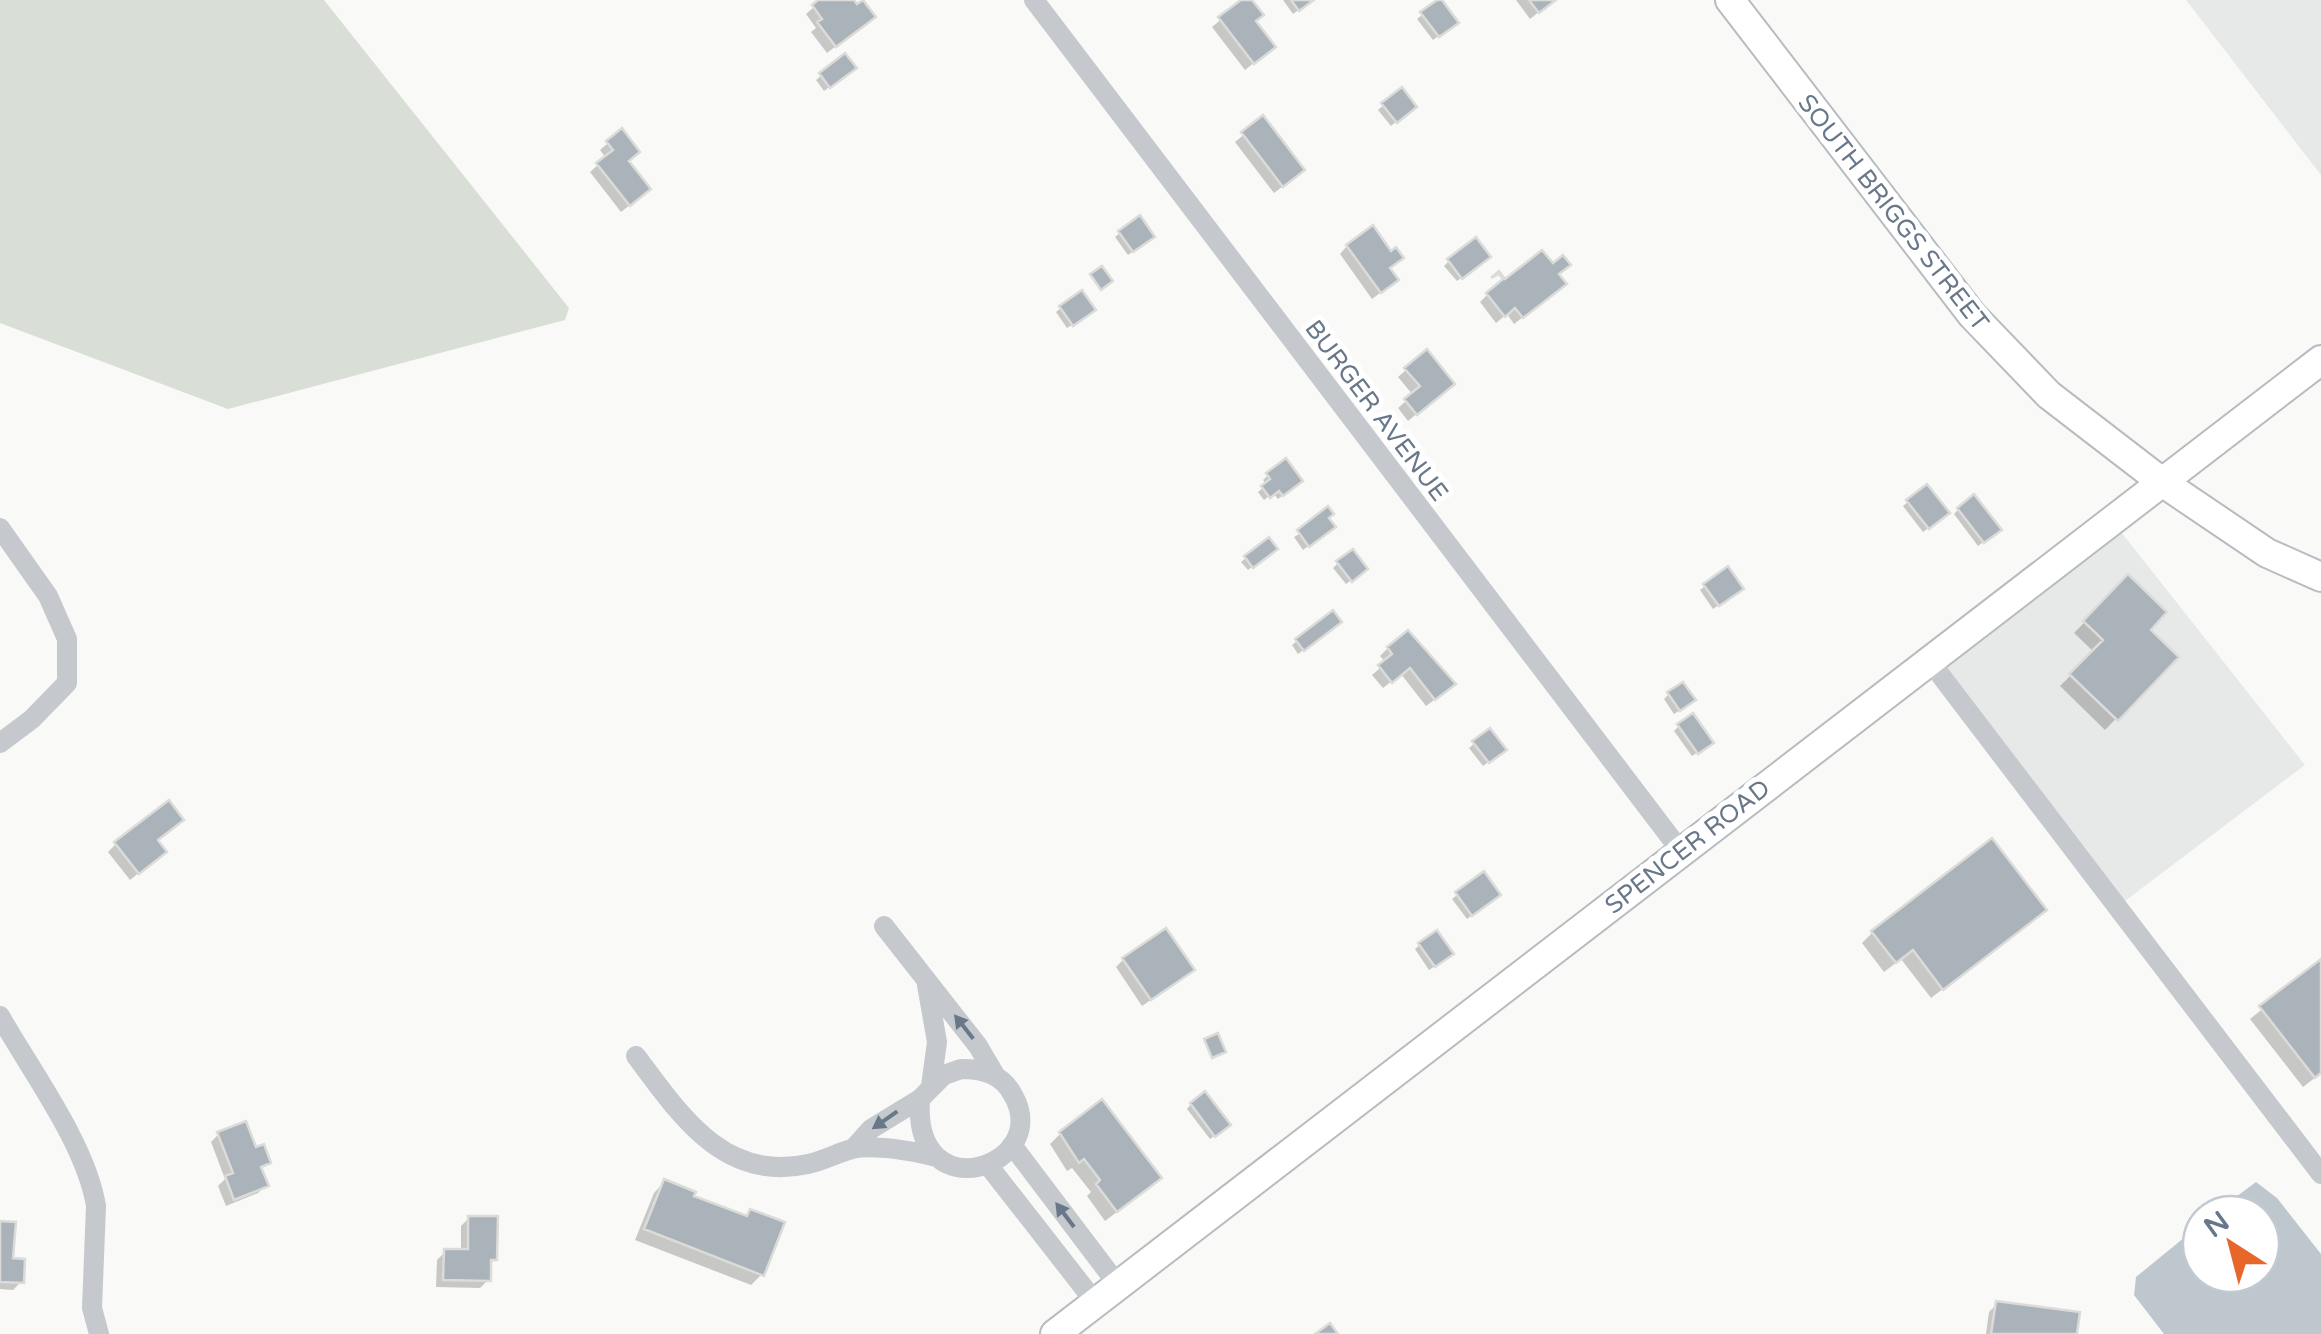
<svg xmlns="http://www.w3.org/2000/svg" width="2321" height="1334" font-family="'Varela Round',sans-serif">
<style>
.built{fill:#e7e9e8}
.green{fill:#d9dfd6}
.water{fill:#bdc7cd}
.shadow{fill:#0003}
.building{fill:#abb3ba;stroke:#dbdbd9;stroke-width:2.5}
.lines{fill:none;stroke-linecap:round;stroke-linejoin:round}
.secondary-casing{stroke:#b7bcc1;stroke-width:32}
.street{stroke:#c5c8cd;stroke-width:20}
.secondary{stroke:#fff;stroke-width:28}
.oneway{fill:#687789}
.labels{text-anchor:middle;stroke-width:10;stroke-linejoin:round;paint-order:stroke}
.street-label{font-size:25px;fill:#687789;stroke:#fff}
</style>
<rect width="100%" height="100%" fill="#f9faf7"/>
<!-- built -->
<path class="built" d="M2186,0h135v176v-1z
M2114,523l191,242 -184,139 -187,-244z"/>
<!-- green -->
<path class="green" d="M0,0h324l245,308 -4,12 -337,89 -228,-86z"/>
<!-- water -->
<path class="water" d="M2256,1182l21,16 44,56v80h-157l-30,-39 2,-18 65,-53v50h60v-60h-48z"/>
<!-- shadow -->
<path class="shadow" d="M822,0h29l14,24 -38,29 -16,-21 5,-4 -10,-14z
M1245,0h4l16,54 -20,16 -33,-43z
M1283,0h29l-19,14z
M1516,0h38l-24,19z
M1440,1l11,26 -18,13 -16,-21z
M845,56l4,16 -25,19 -8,-11z
M1401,90l8,21 -18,15 -13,-16z
M1263,119l31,59 -20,15 -39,-51z
M621,132l5,30 14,35 -19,15 -31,-40 16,-14 -6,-8z
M1120,233l27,8 -19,14 -13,-18z
M1347,246l41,23v18l-16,12 -32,-45z
M1449,261h34l-26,20 -13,-15z
M1552,267l4,8v17l-42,32 -7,-10 -11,9 -16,-21 7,-7z
M1061,308l27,6 -21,14 -11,-16z
M1406,370l38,22 -36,29 -10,-13 15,-13 -15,-18z
M1268,475l27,11 -17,13 -5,-6 -9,7 -6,-8 9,-7 -4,-5z
M1908,502l34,16 -19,14 -20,-26z
M1958,510l36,24 -16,12 -24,-32z
M1327,518l1,13 -25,19 -9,-13z
M1270,553l-22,17 -7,-8 5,-4z
M1338,563l22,11 -14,10 -13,-16z
M2128,578l19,52 29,27 -71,73 -45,-44 34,-34 -20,-19z
M1705,586l31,7 -23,16 -13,-19z
M1334,627l-36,27 -6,-9 5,-4z
M1388,648l57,44 -19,14 -25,-32 -18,14 -11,-13 14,-12 -6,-7z
M1669,694l19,11 -14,9 -10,-15z
M1679,726l27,21 -14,9 -18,-25z
M1489,731l10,23 -16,12 -14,-18z
M156,841v18l-26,21 -22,-28 8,-8z
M1483,874l11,25 -27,20 -15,-20z
M2033,920l-102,78 -30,-39 -17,13 -22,-29 10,-10z
M1420,945l26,14 -17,11 -14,-21z
M1124,959l60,18 -42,29 -26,-39z
M2321,962v111l-18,14 -53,-68z
M1191,1104l32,25 -13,10 -23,-30z
M1061,1133l87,55 -43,33 -18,-25 4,-4 -19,-24 -5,3 -17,-27z
M219,1134l36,16 13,12 -8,8 6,15 -8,8 -32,13 -8,-20 7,-7 -14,-37z
M664,1182l27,15 54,21 6,-6 11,62 -11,11 -116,-45 19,-47z
M469,1218l26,41 -7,7v14l-8,8 -44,-1 1,-27 8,-8h16v-26z
M0,1224l11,37 10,21 -8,8 -13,-1z
M1997,1304l78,30h-89l3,-22z"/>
<!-- building -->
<path class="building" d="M818,0h36l3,4 6,-4 13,17 -40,30 -19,-25 5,-3 -10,-14z
M1241,0h11l12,15 -8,6 20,26 -22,17 -36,-47z
M1291,0h23l-15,11z
M1437,0h5l17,23 -20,14 -19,-25z
M1529,0h27l-17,13z
M845,53l12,15 -27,20 -11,-15z
M1402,87l15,20 -20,16 -16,-20z
M1263,115l42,55 -22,17 -42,-55z
M622,128l18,24 -11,9 22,28 -21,17 -34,-43 17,-13 -7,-9z
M1140,215l15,22 -22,15 -15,-21z
M1373,225l18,26 5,-4 8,11 -14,10 9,12 -18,13 -35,-48z
M1476,237l15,20 -29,22 -15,-20z
M1542,250l11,13 10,-8 8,10 -12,9 8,10 -44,34 -8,-10 -10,9 -19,-24 17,-14 -4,-5 -8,4 8,-7 6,8z
M1102,266l11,15 -12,9 -11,-16z
M1082,290l14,20 -23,16 -14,-20z
M1427,349l28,35 -38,31 -13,-16 16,-13 -16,-18z
M1286,458l17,23 -20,15 -4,-5 -9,7 -9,-12 9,-7 -4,-6z
M1927,484l23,29 -21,16 -23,-29z
M1974,494l28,36 -18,13 -27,-35z
M1328,506l6,8 -5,4 7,9 -27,20 -12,-17z
M1269,537l9,12 -25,19 -9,-12z
M1353,549l15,20 -16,13 -16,-21z
M1728,566l16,23 -25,17 -16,-22z
M2128,574l39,38 -16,18 28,27 -61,64 -49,-47 34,-34 -20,-19z
M1333,610l9,12 -38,29 -9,-12z
M1408,630l48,54 -21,16 -25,-32 -18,15 -14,-18 14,-11 -5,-7z
M1683,682l13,18 -16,11 -13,-19z
M1693,713l21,30 -16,11 -21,-30z
M1490,728l17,22 -18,13 -17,-22z
M169,800l15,20 -26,20 9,12 -28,22 -25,-32z
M1992,838l55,72 -104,80 -30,-40 -17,13 -25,-32z
M1484,871l17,24 -29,21 -17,-24z
M1166,928l29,42 -44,30 -29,-42z
M1437,930l17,24 -19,13 -17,-24z
M2321,959v114l-6,5 -56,-72z
M1218,1033l8,19 -14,6 -8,-19z
M1205,1091l26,34 -16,12 -25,-34z
M1102,1099l60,79 -45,34 -21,-28 4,-4 -16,-21 -5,4 -20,-31z
M246,1121l10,26 8,-3 7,19 -10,4 8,19 -35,14 -9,-24 8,-3 -16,-41z
M664,1179l32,13 -2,4 53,20 3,-7 35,13 -21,54 -120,-47z
M468,1216h30l-1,44h-6v21l-48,-1 1,-31h24z
M0,1221l16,1 -3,36 12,1 -1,24 -24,-1z
M1996,1301l84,11 -3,22h-86z
M1330,1323l8,11h-23z"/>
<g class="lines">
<!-- secondary casing -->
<g class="secondary-casing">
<path id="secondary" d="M1730,0l242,315 77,80 113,87 105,71 54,24
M1055,1334l1266,-974"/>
</g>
<!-- street -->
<path class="street" d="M1034,0l646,850
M0,528l48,68 19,43v44l-35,36 -32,24
M1929,660l392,514
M884,926l94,120 17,29
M927,985l10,57 -6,44
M0,1016c31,55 86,128 96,190l-4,102 7,26
M636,1056c43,57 87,127 172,108 15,-3 29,-11 44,-15 22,-5 62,2 85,8
M961,1069c22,0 41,5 52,26 41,71 -101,119 -93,4l24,-24z
M1012,1145l106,140
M854,1148l17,-19 49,-30
M988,1165l107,137"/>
<!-- secondary -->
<use href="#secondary" class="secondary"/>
</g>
<!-- one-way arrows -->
<defs><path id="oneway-solid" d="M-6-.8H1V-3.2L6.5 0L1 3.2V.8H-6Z" transform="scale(2.5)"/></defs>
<g class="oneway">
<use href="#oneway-solid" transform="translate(964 1027) rotate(-128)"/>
<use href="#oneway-solid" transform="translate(885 1120) rotate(145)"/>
<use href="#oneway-solid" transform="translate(1065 1215) rotate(-127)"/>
</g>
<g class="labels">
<!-- street labels -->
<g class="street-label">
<text transform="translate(1894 212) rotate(52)" y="9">SOUTH BRIGGS STREET</text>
<text transform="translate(1377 410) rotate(53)" y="9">BURGER AVENUE</text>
<text transform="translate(1687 846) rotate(-38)" y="9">SPENCER ROAD</text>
</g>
</g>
<!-- north arrow -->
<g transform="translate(2231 1244) rotate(324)"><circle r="48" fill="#ffffff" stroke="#c3c9d0" stroke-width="2.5"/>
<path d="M0-8L18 38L0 25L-18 38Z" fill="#e7662a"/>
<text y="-15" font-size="28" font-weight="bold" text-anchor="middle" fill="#687789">N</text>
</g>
</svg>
